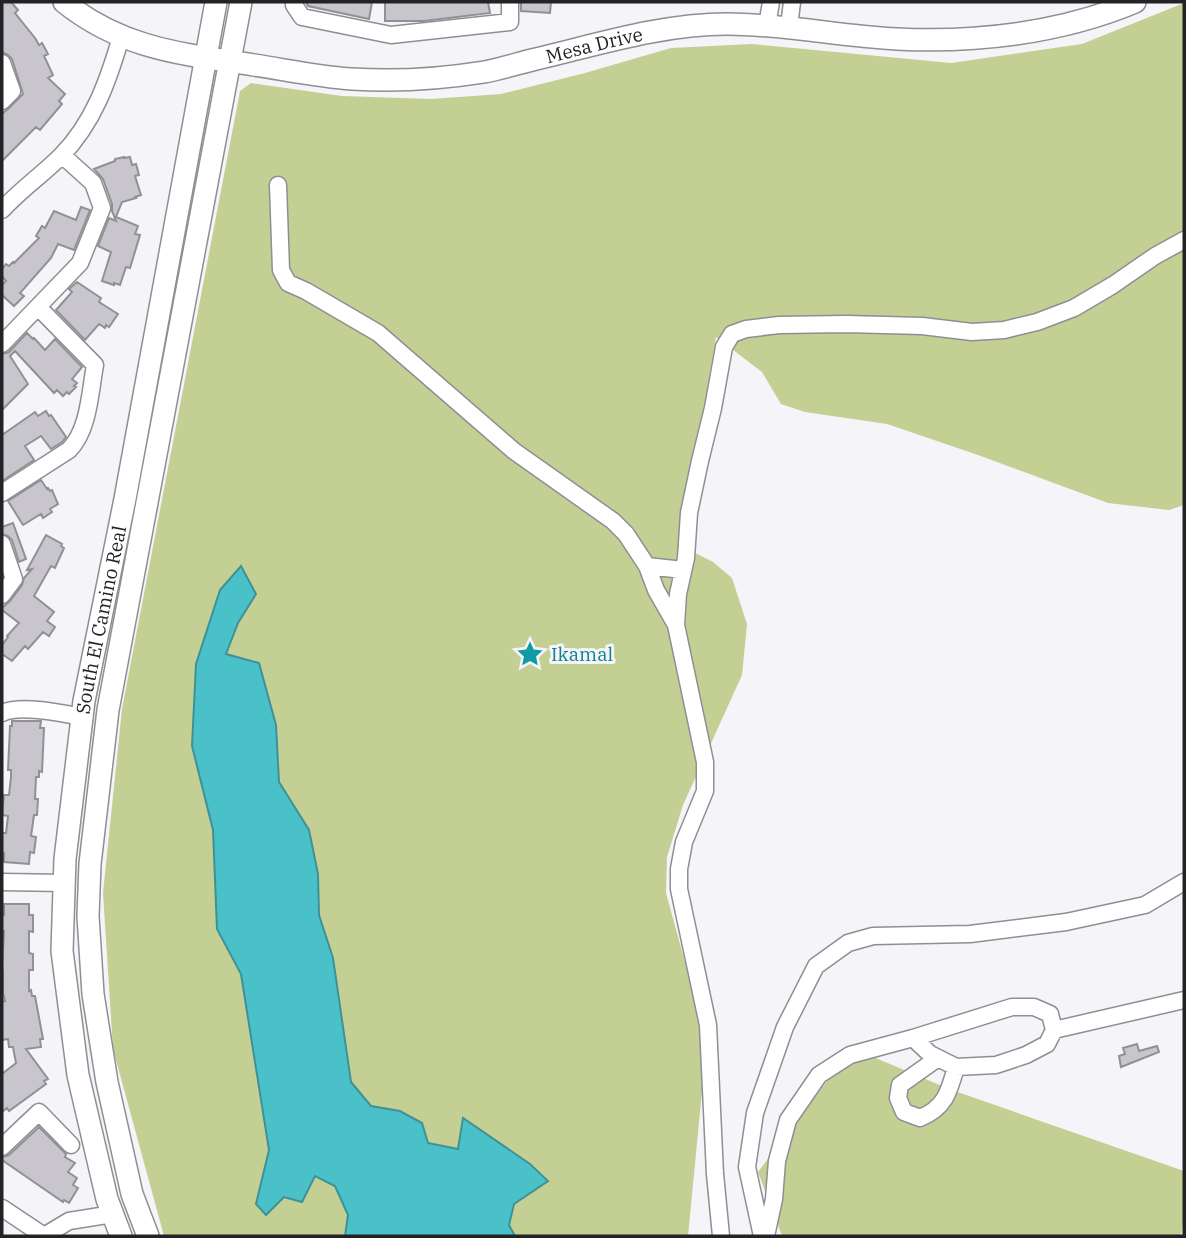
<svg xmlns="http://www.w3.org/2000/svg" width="1186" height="1238" font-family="'IBM Plex Serif',serif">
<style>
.green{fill:#c4cf93}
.water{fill:#4ac1c8;stroke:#3e9297;stroke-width:2}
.building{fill:#c8c6cc;stroke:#919095;stroke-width:2}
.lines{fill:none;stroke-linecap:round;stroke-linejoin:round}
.minor-casing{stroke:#8e8f94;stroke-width:19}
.major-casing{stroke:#8e8f94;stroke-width:24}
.minor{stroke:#fff;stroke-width:16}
.major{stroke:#fff;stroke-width:21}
.labels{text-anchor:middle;stroke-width:6;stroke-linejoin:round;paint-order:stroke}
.street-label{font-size:19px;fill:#232325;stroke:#f4f4f9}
.culture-label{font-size:19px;fill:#0d838f;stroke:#f4f4f9;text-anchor:start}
</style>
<rect width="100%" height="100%" fill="#f4f4f9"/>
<!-- green -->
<path class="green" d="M1184,3v502l-15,5 -61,-7 -130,-48 -91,-31 -82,-12 -24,-8 -19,-32 -46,-35 -36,208 33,17 19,16 15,46 -5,51 -59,130 -16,52 -1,36 36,131 2,47 -16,165h-524l-51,-187 -10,-156 19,-184 118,-618 11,-8 91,13 89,3 70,-5 84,-21 86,-25 81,-4 199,19 131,-19z
M852,1048l97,41 235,82v45l-3,20h-399l-24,-64z"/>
<!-- water -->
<path class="water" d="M241,566l15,28 -18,29 -12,31 33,9 17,62 3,57 30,48 9,44 1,41 14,43 18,124 20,24 29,5 22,12 6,20 30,6 5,-31 67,46 18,17 -34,23 -5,21 6,11h-170l3,-21 -13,-29 -20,-10 -13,26 -18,-5 -18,18 -10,-11 13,-54 -28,-176 -24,-45 -4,-99 -21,-84 4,-82 24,-74z"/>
<!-- building -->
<path class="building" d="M2,2h9l7,8 -3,3 20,25 4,7 3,-2 6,11 -4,2 9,19 -5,3 17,16 -6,7 3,3 -22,26 -4,-3 -34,34v-47l7,-6 14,-14 -11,-35 -4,-4 -6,-3z
M306,2h66l-3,17 -61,-13z
M385,2h103l2,11 -66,8h-39z
M521,2h30l-1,11 -29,-2z
M124,157v1l6,-1 2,8 4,-1 3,11 -4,1 6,19 -6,2 1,1 -14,4 -6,15 22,9 -3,8 5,1 -10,33 -4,-1 -6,18 -6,-2v2l-12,-4 9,-29 -13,-6 11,-28 7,3 -4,-10v-7l-9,-25 -9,-10 21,-8v-2z
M81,207l9,3 -16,40 -16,-6 -7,14 -31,35 4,3 -10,10 -12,-11v-10l4,-4 -4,-5v-7l4,-5 3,2 4,-4 1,1 25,-25 -3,-2 6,-10 3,2 9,-17 22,9z
M77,282l24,16 -2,4 19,12 -9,13 -3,-2 -1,3 -6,-4 -14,16 -29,-30 16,-18 -3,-3z
M27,333l6,6 1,-1 11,12 10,-11 27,28 -10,12 5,4 -3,3 2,1 -7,7 -2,-2 -4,4 -6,-6 -3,3 -39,-42 -5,5 18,28 -26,26v-56l7,-2z
M46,411l3,5 2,-1 15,22 -4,5 -11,7 -10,-13 -16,10 9,14 -32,21v-46l33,-23 3,4z
M41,480l6,9 1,-1 2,3 2,-1 6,14 -8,5 2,3 -9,6 -2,-4 -18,11 -15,-24z
M13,523l13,36 -7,3 -7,-22 -4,-4 -6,-2v-7z
M46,535l16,9 -1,2 3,2 -9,20 -4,-2 -17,30 20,16 -7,9 8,6 -6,9 -6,-4 -15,17 -3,-3 -13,15 -10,-7v-9l6,-8 -1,-1 12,-13 -17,-13v-2l8,-7 12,-16 2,-7 8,-9 -5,1z
M12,721h29l-1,7h4l-2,44 -3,-1v6h-3l-1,22h3l-1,16h-3l-3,21 5,1 -2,16 -4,-1 -1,12 -25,-2v-9h-2v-20h4l2,-17 -6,-1 2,-20h5l2,-18v-7h-3l2,-44h2z
M4,904h25v11h4v17l-4,-1v22l4,1v16h-4v21l2,-1 1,6h3l8,43h-3l1,8 -15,2 22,30 -4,2 2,3 -37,27 -2,-3 -5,4v-38l14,-11 -3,-16h-4l-1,-8 -6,1v-38l3,-1 -2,-8v-23h-1l2,-39h-2v-16h2z
M1137,1044l2,7 18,-5 2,6 -38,15 -2,-11 6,-2 -2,-6z
M39,1127l27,27 -1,3 10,6 -7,9 9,6 -4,7 5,3 -9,15 -5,-3 -1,2 -61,-42v-3l7,-2z"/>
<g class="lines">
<!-- minor casing -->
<g class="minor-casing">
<path id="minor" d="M294,2v3l8,12 89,18 119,-13v-20
M767,26l4,-24
M789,27l3,-25
M2,63l10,28 -10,10
M278,185l3,85 7,13 18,8 72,42 136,118 99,70 13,13 21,32 9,24 20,35
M2,210c18,-20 40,-35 59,-54 33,-34 47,-75 60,-119
M2,344l78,-81 22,-55 -9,-25 -31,-28
M2,493l67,-43c20,-20 21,-58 26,-85l-57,-58
M2,544l12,35 -12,16
M647,566l36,4
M2,713c18,-9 60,0 80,4
M2,882l63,1
M1054,1030l130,-30
M938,1058l-38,27 -2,13 6,14 16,6c25,-10 29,-26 36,-51
M2,1147l37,-35 32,33
M2,1208l42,28
M44,1236l25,-15 44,-7
M721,1236l-6,-62 -7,-149 -29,-136v-20l5,-27 21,-51v-29l-29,-137 2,-31 8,-36 3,-45 11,-52 13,-53 11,-61 8,-13 14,-5 33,-4 67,-1 76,2 50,6 32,-2 33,-8 37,-14 39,-23 42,-29 29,-16
M762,1236l-15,-69 8,-54 30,-86 31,-61 32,-23 25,-7 97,-2 96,-12 79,-17 39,-23
M766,1236l8,-37 3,-38 11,-41 31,-45 31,-20 63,-17 99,-31h22l16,7 4,16 -7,14 -21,11 -30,10 -40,2 -26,-13 -17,-16"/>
</g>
<!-- major casing -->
<g class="major-casing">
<g id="major">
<path id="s1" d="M64,2c58,47 119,52 190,63 33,5 66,12 98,14 45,3 88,0 132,-7 16,-3 32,-8 48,-12 64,-15 129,-36 195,-36 57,0 113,12 170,15 79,4 164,-6 238,-37"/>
<path id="s2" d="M121,1236l-14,-37 -29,-124 -16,-124 3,-92 19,-158 41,-202 91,-497"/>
<path d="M148,1236l-16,-42 -25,-112 -14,-88 -5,-78 2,-52 18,-154 133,-708"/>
</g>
</g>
<!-- minor -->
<use href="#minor" class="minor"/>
<!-- major -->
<use href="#major" class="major"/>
</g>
<!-- icons -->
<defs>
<g id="sight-bare" transform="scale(2.1)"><path d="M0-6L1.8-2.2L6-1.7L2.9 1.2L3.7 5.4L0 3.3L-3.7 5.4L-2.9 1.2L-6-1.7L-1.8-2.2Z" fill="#0f9aa8" stroke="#f4f4f9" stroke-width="2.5" paint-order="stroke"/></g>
</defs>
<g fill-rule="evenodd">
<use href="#sight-bare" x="530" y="654"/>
</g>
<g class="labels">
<!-- street labels -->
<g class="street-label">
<text dy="7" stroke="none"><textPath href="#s1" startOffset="548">Mesa Drive</textPath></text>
<text dy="7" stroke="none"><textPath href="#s2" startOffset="626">South El Camino Real</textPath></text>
</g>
<!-- culture labels -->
<g class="culture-label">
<text x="551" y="661">Ikamal</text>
</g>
</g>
<!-- border -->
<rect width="1186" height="1238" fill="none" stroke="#232325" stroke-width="7"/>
</svg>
